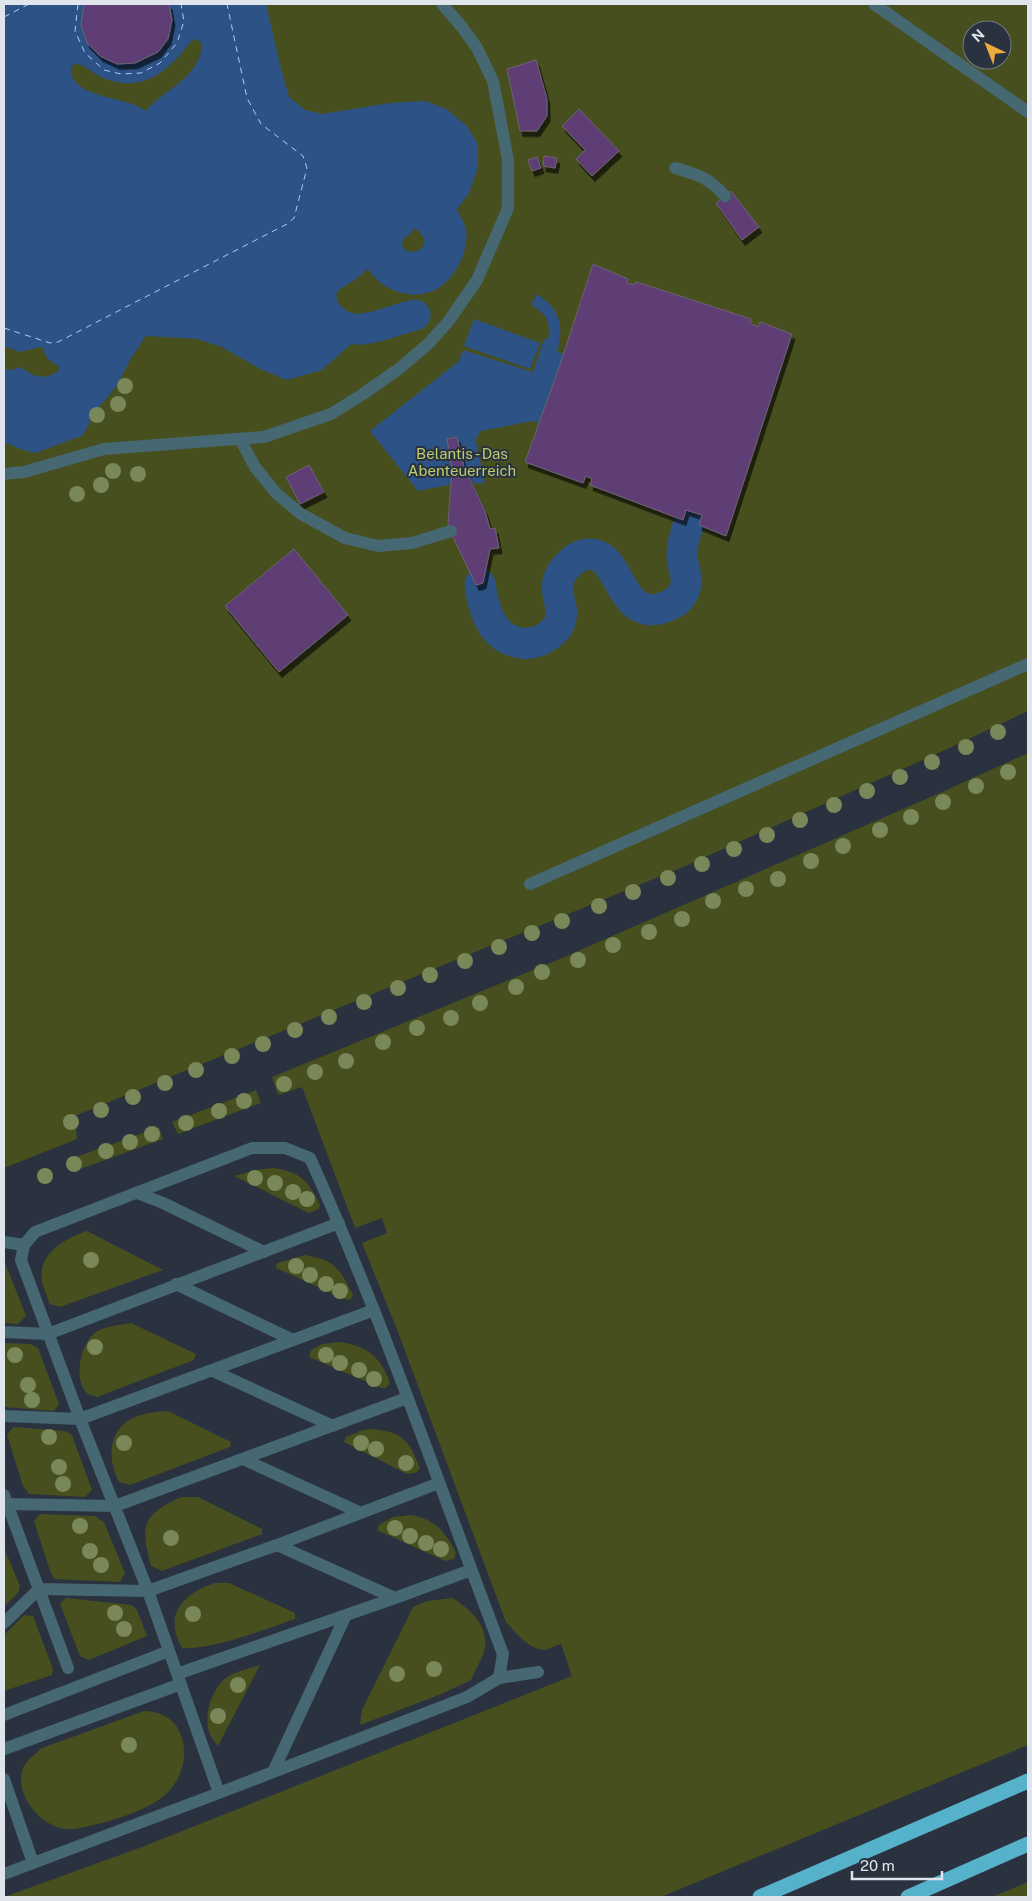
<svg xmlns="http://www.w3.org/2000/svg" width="1032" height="1901" font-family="'Public Sans',sans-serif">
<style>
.green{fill:#474f1f;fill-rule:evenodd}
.water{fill:#2d5386;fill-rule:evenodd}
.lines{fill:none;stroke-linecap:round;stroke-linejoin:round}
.canal{stroke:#2d5386;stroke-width:31}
.ferry{stroke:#aaccfa;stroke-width:1;stroke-dasharray:6 5;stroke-linecap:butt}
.building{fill:#5e3e74;stroke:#6c6373;filter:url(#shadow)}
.minor{stroke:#456872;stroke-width:12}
.highway{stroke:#56b2cb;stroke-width:15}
.tree{fill:#7a8758}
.labels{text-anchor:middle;stroke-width:4;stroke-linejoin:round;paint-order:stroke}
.park-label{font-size:15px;fill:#bbce6d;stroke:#2a313f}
</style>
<defs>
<filter id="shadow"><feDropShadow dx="3" dy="5.5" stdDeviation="0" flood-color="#0009"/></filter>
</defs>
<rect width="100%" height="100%" fill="#2a313f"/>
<!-- green -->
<path class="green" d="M4,4h1024v707l-83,39 -262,117 -608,249 2,23 -73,29zM972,30h30v30h-30z
M1028,753v992l-367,152h-657l138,-50 430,-171 -11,-32c-5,1 -11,5 -16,6 -16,0 -29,-17 -39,-28l-110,-295 -34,-84 25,-10 -5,-15 -27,10 -53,-141 -24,8 -6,-18 283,-116 387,-169z
M256,1090l5,13 -83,31 -6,-12z
M159,1127l4,12 -91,33 -4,-12z
M273,1168c28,4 34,12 47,36l-1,5 -10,4 -75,-37 22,-6z
M87,1231l76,39 -103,37 -11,-3c-1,-7 -5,-14 -7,-22 -5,-28 22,-43 45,-51z
M305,1255c29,5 35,13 48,40l-2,4 -4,1 -71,-32 1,-5z
M4,1260l22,56 -8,8 -14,-1z
M131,1323l65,31 -2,6 -97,37c-4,-1 -9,-2 -11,-5 -13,-14 -5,-50 10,-60 10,-6 24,-7 35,-9z
M340,1342c26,4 41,14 50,41l-4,5h-5l-72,-31 2,-7 11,-6z
M4,1343l26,1 8,4 21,56 -5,7 -50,-4z
M168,1411l63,31 -1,5 -100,38 -11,-3c-12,-23 -11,-52 14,-64 10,-5 24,-6 35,-7z
M13,1427l52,4 7,4 20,55 -7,7 -56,-3 -6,-8 -16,-51z
M373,1429c29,3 37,12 47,39l-4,5 -9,1 -63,-32 2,-5 17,-7z
M181,1497h17l64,32v5l-100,37 -11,-5c-11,-41 -9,-51 30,-69z
M40,1514l55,2 9,6 21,51 -5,9 -65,-3 -5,-8 -16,-50z
M411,1515c24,4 34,17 45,37l-2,7 -9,2 -68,-31 3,-6 13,-7z
M4,1548l16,38 -2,7 -14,14z
M215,1583h14l66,30v6c-30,10 -81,31 -113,29 -19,-33 0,-54 33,-65z
M66,1598l66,7 5,5 10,26 -58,24 -9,-4 -20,-52z
M453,1598c17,12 35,26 32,50 -2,10 -10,22 -14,32l-32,15 -79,30 2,-15 51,-103 14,-6z
M24,1615l9,1 20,53 -1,6 -48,16v-56z
M260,1665l-42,81c-3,-4 -8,-9 -9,-14 -5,-18 2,-42 17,-54 9,-7 23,-9 34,-13z
M144,1711c47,0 51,58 21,84 -21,18 -65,30 -92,34 -28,3 -58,-31 -51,-58 3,-10 12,-16 20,-23z
M1028,1882v15h-36z"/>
<!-- water -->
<path class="water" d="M4,4h262l14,61 9,32 16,13 17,4 68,-11 35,-2 21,8 21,17 11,19v22l-9,26 -17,23c-6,-7 -12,-14 -20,-18 -20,-10 -46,-6 -60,12 -11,14 -12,38 -26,49 -2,2 -7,3 -10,4l1,3c-29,12 -27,46 -4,62 8,6 16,7 26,9l-37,33 -35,10 -27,-11 -38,-22 -25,-8 -51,-3 -15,22 -15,29 -22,26 -11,22 -47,18 -13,-3 -19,-8v-73l8,1 8,-3 13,8 13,2 12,-5 1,-5c-7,-6 -14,-7 -15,-18l-3,-2 -21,5 -16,-6zM195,39c6,2 8,5 6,12 -6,29 -38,39 -55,60 -18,-15 -78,-12 -75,-44l4,-3c9,0 16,8 24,12 40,19 68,-2 92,-35z
M537,294c24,16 27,31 20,58l7,2 -25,69 -6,-2 -52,10 -4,5 -1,5 9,42 -12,1 -1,-4 -54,11 -48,-60 89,-70 4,-11 70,22 11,-33 4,1c3,-20 -1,-24 -17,-36z
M474,319l66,24 -10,26 -66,-23z"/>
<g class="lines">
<!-- canal -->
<path class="canal" d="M401,221l-13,11c0,5 -2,11 -1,15 4,18 22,25 38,17 42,-22 -16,-82 -43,-40 -7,11 -7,21 -3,32 8,19 32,29 51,19 11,-7 21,-25 21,-39 0,-6 -5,-15 -9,-20 -8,-12 -25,-20 -39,-17 -40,6 -30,35 -46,58 -10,15 -38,18 -36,40 1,9 3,14 9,20 23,26 59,3 85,-2
M480,584c2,16 5,29 14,43 13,17 36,22 54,9 4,-3 10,-8 12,-14 7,-19 -13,-31 5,-54 5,-5 11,-11 18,-13 39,-10 32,63 76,54 7,-2 15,-5 20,-10 15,-19 2,-27 3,-47 0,-13 7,-27 11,-40"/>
<!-- ferry -->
<path class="ferry" d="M78,4l-3,27 10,22 19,17 17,4 20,-1 19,-10 17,-20 7,-22 -3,-17
M4,17l25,-13
M4,328l46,15 8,-1 229,-118 7,-6 13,-50 -4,-12 -42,-32 -14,-26 -20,-94"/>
</g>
<!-- building -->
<path class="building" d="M84,4h85l3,16 -4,19 -10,13 -23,11 -18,1 -17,-8 -13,-13 -6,-18z
M536,60l11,39v17l-10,15h-17l-13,-62z
M579,109l40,42 -27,25 -16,-17 9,-9 -23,-24z
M544,156l13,2 -2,10 -12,-2z
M537,157l4,11 -9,3 -4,-11z
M731,191l28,36 -17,13 -26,-37z
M593,264l35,15 -1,4 7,2 1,-3 5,1 111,36 -1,4 8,4 2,-5 32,12 -66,202 -27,-11 3,-10 -16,-5 -3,10 -93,-35 2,-6 -6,-3 -3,7 -58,-21 35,-97z
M457,437l7,30 21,44 5,18 5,-1 4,20 -9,1 -7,34 -3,1 -4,1 -23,-48 -5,-13 4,-55 -5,-30z
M309,465l15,27 -24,12 -14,-27z
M294,549l54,66 -69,57 -54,-66z"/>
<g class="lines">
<!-- minor -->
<path class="minor" d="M874,4l154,108
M675,168c23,7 33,9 50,28
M240,439l15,28 21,26 25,21 44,24 33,8 34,-3 39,-12
M4,474l20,-2 80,-23 160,-12 67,-23 32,-20 37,-26 29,-25 19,-21 29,-42 31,-72v-48l-15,-79 -16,-33 -15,-21 -20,-23
M530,884l498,-220
M137,1193l26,10 101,49
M4,1242l20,3
M176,1284l117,56
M4,1332l44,2 291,-111
M213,1371l120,55
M4,1416l76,3 294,-109
M243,1459l118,54
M4,1495l64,173
M4,1507l3,-3 108,2 292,-108
M277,1545l118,53
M4,1623l35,-34 109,2 129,-46 162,-62
M177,1674l218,-76 76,-28
M4,1715l165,-64
M4,1749l177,-65
M273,1772l73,-157
M4,1779l29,84
M219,1793l-71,-202 -68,-172 -59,-159 3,-15 11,-13 217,-84h33l25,10c73,162 130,330 193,496l-4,24
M4,1874l215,-81 248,-96 32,-19 39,-6"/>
<!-- highway -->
<path class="highway" d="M760,1897l268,-116
M908,1897l120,-53"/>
</g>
<!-- trees -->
<g class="tree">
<circle cx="125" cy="386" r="8"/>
<circle cx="118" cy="404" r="8"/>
<circle cx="97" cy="415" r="8"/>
<circle cx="113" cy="471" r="8"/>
<circle cx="138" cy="474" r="8"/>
<circle cx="101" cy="485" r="8"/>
<circle cx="77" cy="494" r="8"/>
<circle cx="998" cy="732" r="8"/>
<circle cx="966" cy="747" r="8"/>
<circle cx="932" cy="762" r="8"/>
<circle cx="1008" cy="772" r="8"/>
<circle cx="900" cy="777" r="8"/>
<circle cx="976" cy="786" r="8"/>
<circle cx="867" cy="791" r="8"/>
<circle cx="943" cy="802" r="8"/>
<circle cx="834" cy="805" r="8"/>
<circle cx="911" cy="817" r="8"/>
<circle cx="800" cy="820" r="8"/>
<circle cx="880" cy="830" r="8"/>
<circle cx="767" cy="835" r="8"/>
<circle cx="843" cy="846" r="8"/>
<circle cx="734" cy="849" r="8"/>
<circle cx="811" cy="861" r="8"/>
<circle cx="702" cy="864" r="8"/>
<circle cx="668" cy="878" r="8"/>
<circle cx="778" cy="879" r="8"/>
<circle cx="746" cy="889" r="8"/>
<circle cx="633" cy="892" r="8"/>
<circle cx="713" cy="901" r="8"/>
<circle cx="599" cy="906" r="8"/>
<circle cx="682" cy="919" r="8"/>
<circle cx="562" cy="921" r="8"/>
<circle cx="649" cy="932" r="8"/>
<circle cx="532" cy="933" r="8"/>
<circle cx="613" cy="945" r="8"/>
<circle cx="499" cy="947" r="8"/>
<circle cx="578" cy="960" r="8"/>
<circle cx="465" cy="961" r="8"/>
<circle cx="542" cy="972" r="8"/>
<circle cx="430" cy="975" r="8"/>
<circle cx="516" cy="987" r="8"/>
<circle cx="398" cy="988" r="8"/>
<circle cx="364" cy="1002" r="8"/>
<circle cx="480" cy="1003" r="8"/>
<circle cx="329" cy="1017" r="8"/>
<circle cx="451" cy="1018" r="8"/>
<circle cx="417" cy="1028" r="8"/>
<circle cx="295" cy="1030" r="8"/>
<circle cx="383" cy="1042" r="8"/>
<circle cx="263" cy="1044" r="8"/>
<circle cx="232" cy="1056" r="8"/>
<circle cx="346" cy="1061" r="8"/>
<circle cx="196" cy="1070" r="8"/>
<circle cx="315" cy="1072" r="8"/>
<circle cx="165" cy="1083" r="8"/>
<circle cx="284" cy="1084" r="8"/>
<circle cx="133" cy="1097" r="8"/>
<circle cx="244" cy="1101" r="8"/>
<circle cx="101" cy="1110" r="8"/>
<circle cx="219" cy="1111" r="8"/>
<circle cx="71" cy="1122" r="8"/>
<circle cx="186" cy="1123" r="8"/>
<circle cx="152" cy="1134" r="8"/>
<circle cx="130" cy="1142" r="8"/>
<circle cx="106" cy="1151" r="8"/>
<circle cx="74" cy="1164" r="8"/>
<circle cx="45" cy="1176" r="8"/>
<circle cx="255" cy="1178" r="8"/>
<circle cx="275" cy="1183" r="8"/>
<circle cx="293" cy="1192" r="8"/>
<circle cx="307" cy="1199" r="8"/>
<circle cx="91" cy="1260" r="8"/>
<circle cx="296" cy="1266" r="8"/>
<circle cx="310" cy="1275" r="8"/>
<circle cx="326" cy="1284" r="8"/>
<circle cx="340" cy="1291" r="8"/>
<circle cx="95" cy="1347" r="8"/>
<circle cx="15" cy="1355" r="8"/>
<circle cx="326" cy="1355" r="8"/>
<circle cx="340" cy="1363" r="8"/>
<circle cx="359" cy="1370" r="8"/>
<circle cx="374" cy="1379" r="8"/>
<circle cx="28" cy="1385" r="8"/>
<circle cx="32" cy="1400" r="8"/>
<circle cx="49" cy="1437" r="8"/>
<circle cx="124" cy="1443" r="8"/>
<circle cx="361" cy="1443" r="8"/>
<circle cx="376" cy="1449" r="8"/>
<circle cx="406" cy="1463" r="8"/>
<circle cx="59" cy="1467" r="8"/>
<circle cx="63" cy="1484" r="8"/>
<circle cx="80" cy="1526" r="8"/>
<circle cx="395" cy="1528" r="8"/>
<circle cx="410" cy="1536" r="8"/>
<circle cx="171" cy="1538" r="8"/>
<circle cx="426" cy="1543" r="8"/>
<circle cx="441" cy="1549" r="8"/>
<circle cx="90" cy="1551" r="8"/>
<circle cx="101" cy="1565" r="8"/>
<circle cx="115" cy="1613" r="8"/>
<circle cx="193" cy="1614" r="8"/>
<circle cx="124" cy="1629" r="8"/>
<circle cx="434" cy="1669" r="8"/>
<circle cx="397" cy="1674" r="8"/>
<circle cx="238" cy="1685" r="8"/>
<circle cx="218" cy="1716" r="8"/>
<circle cx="129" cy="1745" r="8"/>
</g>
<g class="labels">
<!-- park labels -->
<g class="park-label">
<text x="462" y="459">Belantis - Das<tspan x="462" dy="17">Abenteuerreich</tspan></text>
</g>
</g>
<!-- border -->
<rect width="1032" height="1901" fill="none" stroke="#dfe4ed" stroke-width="10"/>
<!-- north arrow -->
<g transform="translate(987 45) rotate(317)"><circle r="24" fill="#2a313f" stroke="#727985"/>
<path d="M0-4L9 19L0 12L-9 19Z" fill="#ebaa39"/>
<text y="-8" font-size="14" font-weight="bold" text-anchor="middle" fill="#dfe4ed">N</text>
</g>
<!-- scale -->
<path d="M852 1871v8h90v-8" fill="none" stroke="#dfe4ed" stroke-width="2.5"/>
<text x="860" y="1871" font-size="15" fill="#dfe4ed" stroke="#2a313f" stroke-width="4" paint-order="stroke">20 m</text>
</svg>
